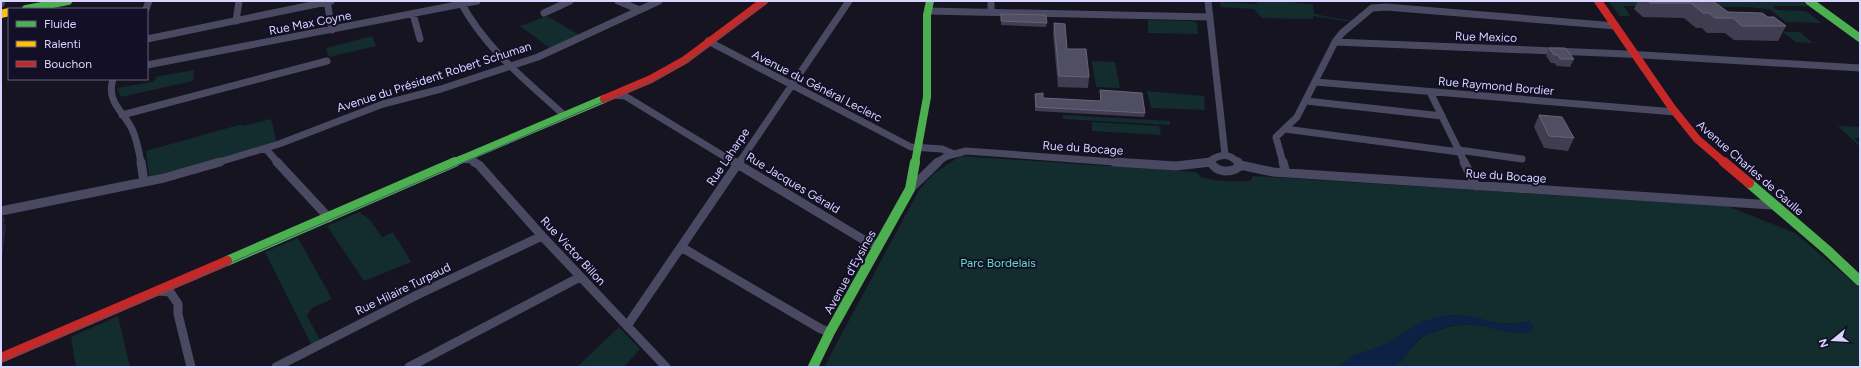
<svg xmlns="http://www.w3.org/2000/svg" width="1861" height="368" font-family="Figtree,sans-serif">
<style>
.green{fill:#132c2d}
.water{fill:#0d2144}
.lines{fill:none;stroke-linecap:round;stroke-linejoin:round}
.street-far1{stroke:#4a4962;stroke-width:7}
.street{stroke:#4a4962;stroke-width:9}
.fast-far1{stroke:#4caf50;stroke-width:8}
.fast{stroke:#4caf50;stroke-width:10}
.slow{stroke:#ffc107;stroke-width:8}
.jam-far1{stroke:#c62828;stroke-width:8}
.jam{stroke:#c62828;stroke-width:10}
.tram{stroke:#43596b;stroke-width:1}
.wall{fill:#403d50}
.shaded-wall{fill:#282635}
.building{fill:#504e63;stroke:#66637b}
.labels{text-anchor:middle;stroke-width:4;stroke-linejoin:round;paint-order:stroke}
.street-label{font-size:12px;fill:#d9d4ff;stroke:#130f26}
.park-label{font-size:12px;fill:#5fe0c0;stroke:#130f26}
</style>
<rect width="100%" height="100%" fill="#161421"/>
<!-- green -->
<path class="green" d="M1257,1h37l1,2 18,1 1,10 39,7 -1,1 -39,-6v3l-51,-1 -8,-9 -33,-2 -1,-5 37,2z
M1608,1h194l7,5h-37l5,4 29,1 16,12 -36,-1 -16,-12h4l-24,-3 -126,-1 6,10h-10z
M547,16l34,20 -30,13 -31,-23z
M1148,20l45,1 4,2 1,11 -50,-1z
M1783,32h17l13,11 -17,-1z
M372,36l4,10 -47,11 -3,-9z
M1092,61l23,1 5,26 -24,-1z
M194,70l-1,11 -72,16 -4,-9 35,-6 4,-3 -1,-2z
M1147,91l57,5 1,14 -54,-2z
M1063,115l107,6v4l-107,-6z
M271,119l6,24 -73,22 -55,11 -3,-25 96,-27 1,2z
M1092,122l67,4 2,9 -69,-4z
M1838,126l22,1v11h-6l6,6v3z
M960,156l236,16c1,1 3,3 4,4 7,5 44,7 51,4l2,-4 474,30 68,27 65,55v79h-469c17,-9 22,-27 39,-34 14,-5 30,-10 45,-8 20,2 37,11 57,5l-3,-9c-27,9 -52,-7 -80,-6l-69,32 -28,9 -12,11h-516l95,-177 13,-15z
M359,212l11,8 12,17 11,-5 18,30 -47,19 -37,-55z
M298,238l34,61 -20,9 -5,8 13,24 -8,6 -47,-94z
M118,316l12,51h-54l-5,-30z
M619,327l21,22 -16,18h-47z"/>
<!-- water -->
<path class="water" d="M1449,315c28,-1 53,15 80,6l5,7c-9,12 -43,-1 -56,-3 -7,-1 -14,-1 -21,0 -13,2 -33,8 -42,18 -7,8 -11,20 -23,24 -9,1 -41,0 -52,0l12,-11 28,-9 43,-26z"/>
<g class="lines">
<!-- street-far1 -->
<path class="street-far1" d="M327,1l5,29
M460,1c25,47 65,79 104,114
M618,1l22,9
M991,1v11
M1208,1l17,154
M1,4l1,-3
M146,9l3,-8
M928,11l282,6
M544,13l26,-12
M413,14l7,25
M236,21l3,-20
M147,39l184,-38
M708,41l203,106 31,2 12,5
M1335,42l291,12 234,14
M147,65l330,-64
M113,79c-7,23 10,32 19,50 5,11 7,22 9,34
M1315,82l360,30
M1430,92l35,71
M613,95l12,1 110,67
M1306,101l136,15
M122,115l205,-54
M1285,129l174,23
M266,149l12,14
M1459,150l63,9
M460,159l11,1 4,3
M216,163l63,-19 104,-40 58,-15 97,-32 121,-56
M739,163l110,-162
M936,163l11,-7 19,-5 162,12
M1206,163l5,-1
M1212,163l-1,-3c12,-7 18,-6 28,3
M1283,163l-7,-26 21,-20 38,-75 7,-9 30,-25 14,-1 230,19"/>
<!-- street -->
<path class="street" d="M141,162l3,20
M277,162l52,56
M474,162l5,3 63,71 124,131
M734,162l135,81 9,2
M1114,162l62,4 35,-4
M1211,162c5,11 19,11 28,5l-1,-5
M1283,162l3,11
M1464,162l12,24
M1240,165l33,7 499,33
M910,189l28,-27
M1,211l163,-33 56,-16
M681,247l140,82 9,3
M159,291l11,1 8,12v10l13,53
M627,326l112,-164
M276,367l141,-72 125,-59
M409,367l171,-90"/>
<!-- fast-far1 -->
<path class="fast-far1" d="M1809,1l51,37
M26,9l42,-8
M453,163l151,-64
M915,163l12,-66v-82l3,-14"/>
<!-- fast -->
<path class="fast" d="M1749,183l78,67 33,31
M227,261l228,-99
M813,367l17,-35 80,-143 5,-27"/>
<!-- slow -->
<path class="slow" d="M1,14l8,-2"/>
<!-- jam-far1 -->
<path class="jam-far1" d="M1598,1l74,107 25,31 28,24
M604,99l47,-20 34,-19 79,-59"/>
<!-- jam -->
<path class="jam" d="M1724,162l25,21
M1,358l226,-97"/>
<!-- tram -->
<path class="tram" d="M1,362l653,-282 44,-26 69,-53"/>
</g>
<!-- wall -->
<path class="wall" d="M1638,1h75l15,11 40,5 18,9 -8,15 -44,-1 -9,-7h-18l-5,-5h-6l-12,-10 -41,-1 -9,-8z
M1001,14l46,9 -1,4 -45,-2z
M1054,23l13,26 22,28 -1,11 -30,-1 -5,-53z
M1549,48l25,11 -4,8 -13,-1 -3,-3h-3l-5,-7z
M1100,90l45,23 -1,4 -109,-6v-17l8,4 57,3z
M1539,115l35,23 -6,13 -24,-3 -10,-21z"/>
<!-- shaded-wall -->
<path class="shaded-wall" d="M1,213l4,6 -1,4 2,3 -5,39z"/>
<!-- building -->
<path class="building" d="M1648,1h65l15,11 34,1 6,4h6l12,9h-44l-9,-8h-18l-6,-5h-6l-12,-10h-41z
M1001,14l45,1 1,8 -46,-2z
M1054,23l11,1 2,25h19l3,28 -30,-1z
M1549,48h16l9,11h-14l-2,-4h-4z
M1100,90l42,3 3,20 -109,-6 -1,-13 8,-1v5l58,3z
M1539,115l23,2 12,21 -25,-2z"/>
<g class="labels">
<!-- street labels -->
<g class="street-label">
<text transform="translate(310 23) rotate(-11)" y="4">Rue Max Coyne</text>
<text transform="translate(1486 37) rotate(2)" y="4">Rue Mexico</text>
<text transform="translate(434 77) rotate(-18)" y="4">Avenue du Président Robert Schuman</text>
<text transform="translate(817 86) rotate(27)" y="4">Avenue du Général Leclerc</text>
<text transform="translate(1496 86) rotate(5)" y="4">Rue Raymond Bordier</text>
<text transform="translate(1083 148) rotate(4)" y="4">Rue du Bocage</text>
<text transform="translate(728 157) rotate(-56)" y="4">Rue Laharpe</text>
<text transform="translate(1750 168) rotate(41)" y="4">Avenue Charles de Gaulle</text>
<text transform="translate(1506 176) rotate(4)" y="4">Rue du Bocage</text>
<text transform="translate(793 183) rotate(31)" y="4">Rue Jacques Gérald</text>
<text transform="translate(573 251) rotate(47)" y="4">Rue Victor Billon</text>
<text transform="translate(850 272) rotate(-61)" y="4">Avenue d'Eysines</text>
<text transform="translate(403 289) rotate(-26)" y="4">Rue Hilaire Turpaud</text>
</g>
<!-- park labels -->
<g class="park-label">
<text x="998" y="267">Parc Bordelais</text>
</g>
</g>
<!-- border -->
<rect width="1861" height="368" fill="none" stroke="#d9d4ff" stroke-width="4"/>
<!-- legend -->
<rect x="8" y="8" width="140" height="72" fill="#130f26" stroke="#625e7d"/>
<rect x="16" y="21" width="20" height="6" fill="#4caf50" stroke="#625e7d"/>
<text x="44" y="28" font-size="12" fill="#d9d4ff">Fluide</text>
<rect x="16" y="41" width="20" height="6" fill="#ffc107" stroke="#625e7d"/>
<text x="44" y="48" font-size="12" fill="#d9d4ff">Ralenti</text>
<rect x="16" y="61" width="20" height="6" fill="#c62828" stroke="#625e7d"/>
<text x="44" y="68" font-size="12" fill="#d9d4ff">Bouchon</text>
<!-- north arrow -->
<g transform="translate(1833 340) rotate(252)" stroke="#130f26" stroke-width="3" paint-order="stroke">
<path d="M0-3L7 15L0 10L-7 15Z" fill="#d9d4ff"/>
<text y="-6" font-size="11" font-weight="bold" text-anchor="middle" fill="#d9d4ff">N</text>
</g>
</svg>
